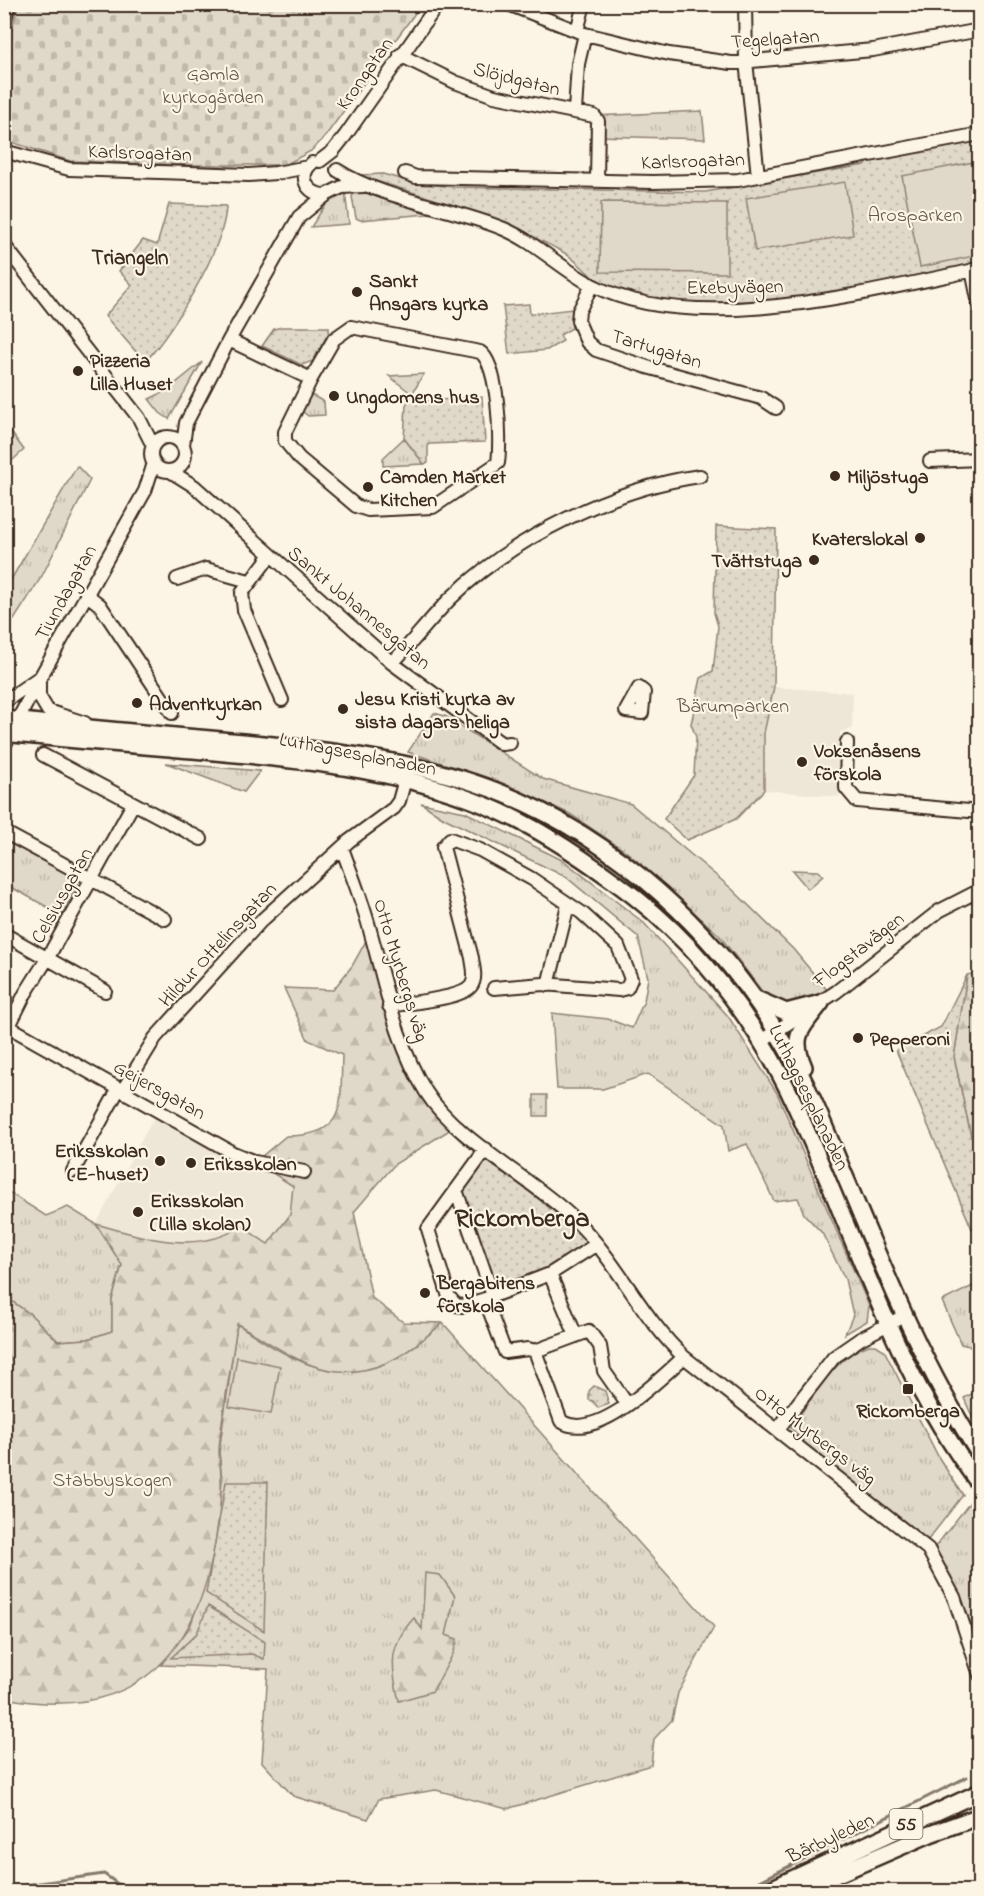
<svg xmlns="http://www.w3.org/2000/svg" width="984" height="1896" font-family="'Indie Flower',sans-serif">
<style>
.built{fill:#eee6d6}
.grass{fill:url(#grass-tufts);stroke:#8e8173;stroke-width:1.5}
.forest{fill:url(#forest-firs);stroke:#8e8173;stroke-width:1.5}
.cemetery{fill:url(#cemetery-stones);stroke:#8e8173;stroke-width:1.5}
.park{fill:url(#park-dots);stroke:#8e8173;stroke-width:1.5}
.pitch{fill:#e0d8c8;stroke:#8e8173;stroke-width:1.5}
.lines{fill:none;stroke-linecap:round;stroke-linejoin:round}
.stream{stroke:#85796b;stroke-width:3}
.minor-casing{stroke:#3b2a1e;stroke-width:16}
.major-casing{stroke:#3b2a1e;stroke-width:20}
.minor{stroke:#fcf5e5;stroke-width:12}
.major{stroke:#fcf5e5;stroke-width:15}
.poi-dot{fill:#3b2a1e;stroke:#fcf5e5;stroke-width:2}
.labels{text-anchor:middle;stroke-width:4.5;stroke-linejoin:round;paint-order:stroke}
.shield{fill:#fcf5e5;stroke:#75675a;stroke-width:1.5}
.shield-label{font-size:18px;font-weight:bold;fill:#3b2a1e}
.street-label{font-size:20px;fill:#3b2a1e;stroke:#fcf5e5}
.park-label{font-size:20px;fill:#645648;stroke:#fcf5e5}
.poi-label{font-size:20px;font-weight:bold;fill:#3b2a1e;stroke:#fcf5e5;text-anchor:start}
.neighbourhood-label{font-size:21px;font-weight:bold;fill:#3b2a1e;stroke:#fcf5e5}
.district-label{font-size:26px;font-weight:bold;fill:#3b2a1e;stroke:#fcf5e5}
</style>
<defs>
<pattern id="grass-tufts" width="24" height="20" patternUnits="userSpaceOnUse" patternTransform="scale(1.5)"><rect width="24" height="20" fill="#e0d8c8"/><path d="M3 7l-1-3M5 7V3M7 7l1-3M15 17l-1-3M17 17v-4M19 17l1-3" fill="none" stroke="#c1baab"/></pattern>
<pattern id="forest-firs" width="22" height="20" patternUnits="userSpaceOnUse" patternTransform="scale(1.5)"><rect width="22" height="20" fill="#e0d8c8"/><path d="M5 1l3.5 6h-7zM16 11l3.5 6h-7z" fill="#c1baab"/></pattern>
<pattern id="cemetery-stones" width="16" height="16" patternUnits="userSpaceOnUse" patternTransform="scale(1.5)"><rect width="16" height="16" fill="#e0d8c8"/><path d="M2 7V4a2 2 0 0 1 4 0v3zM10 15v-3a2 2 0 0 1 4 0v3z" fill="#c1baab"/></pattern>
<pattern id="park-dots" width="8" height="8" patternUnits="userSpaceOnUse" patternTransform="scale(1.5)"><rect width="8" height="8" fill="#e0d8c8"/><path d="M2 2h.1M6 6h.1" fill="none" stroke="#c1baab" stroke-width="1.8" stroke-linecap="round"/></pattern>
</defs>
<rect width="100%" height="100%" fill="#fcf5e5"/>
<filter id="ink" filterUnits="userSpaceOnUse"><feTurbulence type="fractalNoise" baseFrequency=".0167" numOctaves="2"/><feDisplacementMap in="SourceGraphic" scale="12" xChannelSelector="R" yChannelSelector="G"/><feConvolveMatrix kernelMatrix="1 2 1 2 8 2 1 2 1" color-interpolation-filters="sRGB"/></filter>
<g filter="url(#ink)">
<!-- built -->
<path class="built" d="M774,687l79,6 -1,36 -12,3 -1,65 -75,-7v-57z
M158,1110l135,76 -3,29 -22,30 -27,-19 -13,9 -24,8 -58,-5 -50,-14z"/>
<!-- grass -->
<path class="grass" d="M702,111l3,28 -109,-3 -2,-20z
M355,190l13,1 60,23 -68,6 -4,-2 -4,-21z
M345,191l4,33 -38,3c9,-14 18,-31 34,-36z
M202,362l-33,57 -9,-6 -11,-14 17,-8z
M424,374l-12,20 -23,-18z
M310,394l14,8 1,13 -17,1 -7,-6z
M5,424l19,26 -19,17 -1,-1z
M404,438l20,26 -41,2v-8z
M77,466l13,14 -48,96 -37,58v-44z
M434,713l11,3 98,63 88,25 101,85 61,60 34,41 -38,15 -21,-6 -49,-64 -91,-82 -58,-39 -70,-32 -92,-30z
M166,763l94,8 -16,21z
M421,803l44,9 99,49 80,62 84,93 49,77 92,213 -2,15 -22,13 8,-19 -8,-36 -23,-46 -18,-19 -6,-16 -24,3 -27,-57 -19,7 -4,-26 -76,-51 -45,15h-46l-5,-76 56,6 24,9 12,-27 4,-23 -10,-41 -72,-60 -122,-59z
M4,836l77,41 -19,38 -57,-31z
M5,1190l41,26 22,-9 28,17 26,41 -10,35v31l-24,8 -30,2 -28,-27 -25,-18z
M979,1283v40l-5,24 -13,-3 -19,-43z
M443,1323l271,304 -36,66 -6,27 -18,19 -3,26 -144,44 -71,-19 -57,9 -11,20 -75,-23 -31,-34 6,-93 -107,-4 29,-38 18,-53 10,-50 4,-44 -3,-28 18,-128c45,30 93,63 149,39 20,-8 40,-27 57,-40z
M869,1345h7l8,5 55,108 24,37 -35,45 -123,-97 -14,-15c21,-29 43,-72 78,-83z
M979,1390v42l-15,-34z
M975,1496l5,6 -1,156 -11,-41 -33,-70z"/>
<!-- forest -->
<path class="forest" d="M371,932l43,137 42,57 -61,38 -41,48 18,86 31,24 40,1c-17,13 -37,32 -57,40 -61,26 -99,-12 -149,-39 -5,42 -15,84 -18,126 0,9 2,19 2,28 1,14 -1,30 -3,45 -16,128 -78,201 -213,175l-1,-402 26,18 28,27 30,-2 24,-8v-31l10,-35 -26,-41c46,13 102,32 145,2l27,18 22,-29 3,-29 -38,-24 31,-26c62,0 54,-31 56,-81l-34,-15 -24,-52 49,2 19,-24z
M979,972v167l-8,-2 -17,-80 13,-82z
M425,1573l15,2 15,21 -9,39 11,4 -3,13 -21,39 -34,10c-8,-36 -11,-55 15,-83l8,11z"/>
<!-- cemetery -->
<path class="cemetery" d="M18,5h403l-97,133 -13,13 -26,14h-97l-118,-4 -65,-21v-84z"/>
<!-- park -->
<path class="park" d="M979,140v124c-114,21 -254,64 -367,23 -26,-9 -30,-25 -51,-36 -57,-32 -141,-57 -205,-76l27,-1 28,8 42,5 252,5 160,-27 6,-5z
M169,204l57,2c-1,42 -53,125 -81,156l-40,-46 27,-31 -13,-14 24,-31 14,5z
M529,304l1,10 42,-5v19l-12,7 3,6 -16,9 -38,4 -6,-48z
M282,327h47v5l-16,29 -11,4 -40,-19 12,-17z
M412,394l13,7 57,-4 3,45 -57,2v19l-4,1 -20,-26 2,-33z
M716,526l60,3 -2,158 -10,46v57l-28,29 -49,21 -23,-21 30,-44 2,-38 -5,-13 10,-46 12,-7 5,-45 -4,-13z
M792,870l26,1 5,5 -15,13z
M967,975l-13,82 17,80 8,2v87l-7,3 -76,-179 45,-23z
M534,1095h13v21h-13z
M482,1153l87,69 23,25 -99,49 -37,-106z
M594,1386l11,5 4,13 -11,4 -5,-7 -4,-1v-9z
M226,1482h42l-4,149 -58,-38z
M208,1606l57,36 -1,17 -12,-5 -81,4 26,-25z"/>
<!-- pitch -->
<path class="pitch" d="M979,161v94l-59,12 -18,-91z
M845,182l8,53 -98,16 -9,-53z
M601,202l126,1v70l-127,-1z
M237,1357l43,9 -9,48 -42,-7z"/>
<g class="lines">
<!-- stream -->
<path class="stream" d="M4,1888l100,-14 25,18
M738,1892l229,-115"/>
<!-- minor casing -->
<g class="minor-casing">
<path id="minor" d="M508,4l77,30 84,20 62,9 142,-13 107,-20
M745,4l1,57 12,115
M4,22l5,-18
M577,31l7,-27
M400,55l55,27 39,14 100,20 4,5 -1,60
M575,111l3,-47 7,-30
M4,151l65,18 180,6 27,-2 32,-6
M320,161l13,-10 12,-15 93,-132
M312,163c-15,13 -5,32 14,32
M337,170c44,29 117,38 167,59 33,14 57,40 88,56 103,53 279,6 388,-16
M405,173l11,4 237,5 85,-2 242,-46
M4,245l135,173 14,28
M972,270l8,39
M592,285l-13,26 -1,10 9,21 9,8 51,17 114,31 15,10
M229,340l82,39 -26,53v9l14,17 57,48 12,4 65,-3 65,-44c3,-22 1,-99 -18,-111l-129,-25 -17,12 -23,40
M151 454a17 17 0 1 1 34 0a17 17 0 1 1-34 0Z
M183,445l3,-22 43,-83 70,-123 27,-22 16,-8 21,-1
M930,461l50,-2
M170,471l24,15 198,177 110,81 8,-1
M270,556l-28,37 2,17 38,90
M177,579l29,-10 43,12
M86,594l14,11 72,108
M392,663c21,-21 38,-44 59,-65 63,-61 163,-110 249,-122
M39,683v13l9,15 37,12
M639,688l5,4 -2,21 -16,-2z
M4,702l33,-23
M847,742l-1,46 11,13 123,11
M4,746l37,-70 104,-185 9,-28
M43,755l158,84
M4,832l161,87
M342,848c10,28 22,57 29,86 15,53 25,110 55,158 30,48 106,86 148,127 43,41 67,98 110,138l244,192 26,48 26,78
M4,934l101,57
M548,985l20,-80
M389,1006c17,-3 73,-7 82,-20 6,-8 2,-19 1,-28l-29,-111 7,-8 30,11 52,29 50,34 36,33 13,33 -4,9 -8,2 -76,-6 -49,4
M4,1024l229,129 22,9 49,10
M4,1036l21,-42 22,-35 86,-155
M761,1041l75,-49 103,-81 41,-21
M486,1149l-58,80 21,68 7,8 7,1 22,-7 65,-25 47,-30
M73,1171l44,-79 6,-2 32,-52 106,-117 88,-80 45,-33 5,-7 8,-29
M456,1190l37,106
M550,1274l26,62
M485,1299l20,53 23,-3 7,2 26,70c34,23 99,-42 123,-64
M535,1351l54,-20 11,15 4,25 23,33
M778,1429l56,-72 26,-18 44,-23"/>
</g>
<!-- major casing -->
<g class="major-casing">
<path id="major" d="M4,719c83,10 166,16 249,24 70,7 139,15 206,35 149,45 273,162 343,299 18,35 32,74 48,111 38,92 76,183 130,267
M4,733c59,6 118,11 176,16 103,9 211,17 307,57 46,19 87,46 128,76 75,54 131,124 172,206 64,132 103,278 193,397
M756,999l30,13 35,-9
M804,1067c-14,-32 -2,-39 17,-64
M764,1892l216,-100
M796,1892l134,-58 50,-18"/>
</g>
<!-- minor -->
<use href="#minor" class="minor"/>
<!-- major -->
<use href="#major" class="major"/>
</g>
</g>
<!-- markers -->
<g class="poi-dot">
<circle cx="357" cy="292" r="6"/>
<circle cx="78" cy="371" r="6"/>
<circle cx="334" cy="396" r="6"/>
<circle cx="835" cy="476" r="6"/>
<circle cx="368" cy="487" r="6"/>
<circle cx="920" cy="538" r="6"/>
<circle cx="814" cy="560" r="6"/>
<circle cx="137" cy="703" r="6"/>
<circle cx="343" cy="709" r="6"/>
<circle cx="802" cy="762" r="6"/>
<circle cx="858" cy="1038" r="6"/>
<circle cx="160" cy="1161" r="6"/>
<circle cx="191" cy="1163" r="6"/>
<circle cx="138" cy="1212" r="6"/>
<circle cx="425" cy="1293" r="6"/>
<rect x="902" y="1383" width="12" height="12" rx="3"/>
</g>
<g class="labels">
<!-- shield labels -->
<rect class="shield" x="889.5" y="1809" width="33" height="30" rx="4.5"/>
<g class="shield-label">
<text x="906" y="1830">55</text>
</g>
<!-- street labels -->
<g class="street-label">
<text transform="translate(775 38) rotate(-4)" y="7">Tegelgatan</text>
<text transform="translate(364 73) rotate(-55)" y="7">Krongatan</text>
<text transform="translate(517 78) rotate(14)" y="7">Slöjdgatan</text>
<text transform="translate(140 152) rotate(2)" y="7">Karlsrogatan</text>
<text transform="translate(693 160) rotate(-2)" y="7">Karlsrogatan</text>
<text transform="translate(735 286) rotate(-1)" y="7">Ekebyvägen</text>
<text transform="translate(657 348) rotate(17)" y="7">Tartugatan</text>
<text transform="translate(65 592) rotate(-61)" y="7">Tiundagatan</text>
<text transform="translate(360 607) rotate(40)" y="7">Sankt Johannesgatan</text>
<text transform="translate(358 753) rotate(11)" y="7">Luthagsesplanaden</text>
<text transform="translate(61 895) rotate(-61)" y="7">Celsiusgatan</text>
<text transform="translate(217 944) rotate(-47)" y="7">Hildur Ottelinsgatan</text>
<text transform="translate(858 949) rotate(-38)" y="7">Flogstavägen</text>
<text transform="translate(402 970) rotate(73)" y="7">Otto Myrbergs väg</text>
<text transform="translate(160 1089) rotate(29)" y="7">Geijersgatan</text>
<text transform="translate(810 1097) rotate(64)" y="7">Luthagsesplanaden</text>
<text transform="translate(816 1435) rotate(38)" y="7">Otto Myrbergs väg</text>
<text transform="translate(830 1837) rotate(-25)" y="7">Bärbyleden</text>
</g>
<!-- park labels -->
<g class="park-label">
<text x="213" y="80">Gamla<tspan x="213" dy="23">kyrkogården</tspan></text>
<text x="915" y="221">Arosparken</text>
<text x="733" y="712">Bärumparken</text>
<text x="112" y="1486">Stabbyskogen</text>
</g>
<!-- poi labels -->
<g class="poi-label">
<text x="369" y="287">Sankt<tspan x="369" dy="23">Ansgars kyrka</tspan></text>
<text x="90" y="367">Pizzeria<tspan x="90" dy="23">Lilla Huset</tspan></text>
<text x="346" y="403">Ungdomens hus</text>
<text x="380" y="483">Camden Market<tspan x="380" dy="23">Kitchen</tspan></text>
<text x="847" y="483">Miljöstuga</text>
<text x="908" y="545" text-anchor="end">Kvaterslokal</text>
<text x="802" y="567" text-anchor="end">Tvättstuga</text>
<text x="355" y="705">Jesu Kristi kyrka av<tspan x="355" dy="23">sista dagars heliga</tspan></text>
<text x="149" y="710">Adventkyrkan</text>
<text x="814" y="757">Voksenåsens<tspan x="814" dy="23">förskola</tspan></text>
<text x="870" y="1045">Pepperoni</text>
<text x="148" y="1157" text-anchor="end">Eriksskolan<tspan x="148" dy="23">(E-huset)</tspan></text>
<text x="203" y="1170">Eriksskolan</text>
<text x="150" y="1207">Eriksskolan<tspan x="150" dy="23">(Lilla skolan)</tspan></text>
<text x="437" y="1289">Bergabitens<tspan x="437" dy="23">förskola</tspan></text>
<text x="908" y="1417" text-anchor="middle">Rickomberga</text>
</g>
<!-- neighbourhood labels -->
<g class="neighbourhood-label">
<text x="130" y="264">Triangeln</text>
</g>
<!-- district labels -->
<g class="district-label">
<text x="522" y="1226">Rickomberga</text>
</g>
</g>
<!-- margin -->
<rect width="984" height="1896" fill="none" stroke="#fcf5e5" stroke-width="24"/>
<rect x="12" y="12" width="960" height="1872" fill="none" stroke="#3b2a1e" stroke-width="2" filter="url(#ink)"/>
</svg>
